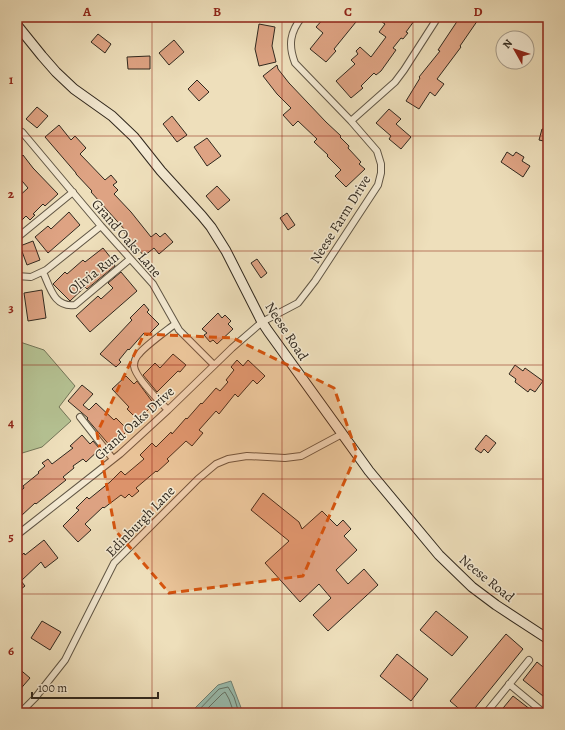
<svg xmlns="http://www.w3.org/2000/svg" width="565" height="730" font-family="Alegreya,serif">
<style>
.green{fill:#b5c293;stroke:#727558}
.water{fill:#99bdaf;stroke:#6f8175}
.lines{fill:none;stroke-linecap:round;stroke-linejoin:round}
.shore{stroke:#647266;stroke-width:1}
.building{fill:#dea383;stroke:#30281e}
.street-casing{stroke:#605645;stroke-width:8}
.secondary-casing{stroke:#30281e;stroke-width:11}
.street{stroke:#f4ead3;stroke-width:6}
.secondary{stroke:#f4ead3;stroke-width:9}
.marked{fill:#d6540e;fill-opacity:0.2;stroke:#d6540e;stroke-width:3;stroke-dasharray:8 5;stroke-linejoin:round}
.grid{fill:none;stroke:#8f2418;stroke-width:1;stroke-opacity:0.55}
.labels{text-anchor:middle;stroke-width:3;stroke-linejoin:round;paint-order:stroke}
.street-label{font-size:14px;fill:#30281e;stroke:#f4ead3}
.neatline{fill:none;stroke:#8f2418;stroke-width:1.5}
.grid-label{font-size:13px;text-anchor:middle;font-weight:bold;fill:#8f2418}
</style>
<rect width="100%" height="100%" fill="#eedfbb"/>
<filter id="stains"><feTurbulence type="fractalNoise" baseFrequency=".005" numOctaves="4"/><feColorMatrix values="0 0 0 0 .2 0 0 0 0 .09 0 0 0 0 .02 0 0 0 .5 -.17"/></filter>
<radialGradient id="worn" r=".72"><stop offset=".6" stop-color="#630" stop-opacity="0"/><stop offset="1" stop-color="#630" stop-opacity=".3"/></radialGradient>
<!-- green -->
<path class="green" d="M17,341l27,9 31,36 -16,21 12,14 -29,26 -23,7 -2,-11z"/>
<!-- water -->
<path class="water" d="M231,681l12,32h-53l28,-28z"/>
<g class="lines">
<!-- shore -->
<path class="shore" d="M196,713l23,-24 9,-2 6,10 5,16
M203,713l19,-19 3,-2 4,7 5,14"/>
</g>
<!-- building -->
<path class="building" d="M325,17h35l-26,32 2,2 -10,11 -16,-13 13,-16 -7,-6z
M385,17h32l-11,15 2,1 -5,6 -2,-1 -8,10 3,2 -15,21 -5,4 -2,-2 -13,13 2,2 -12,10 -15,-17 19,-17 -4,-4 7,-6 -2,-3 4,-4 11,10 15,-20 -7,-5 6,-8 -3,-2z
M460,17h20l-20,29 1,1 -24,32 7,5 -9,12 -5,-4 -11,17 -13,-8 14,-23 -1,-1 21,-26 -2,-1z
M259,24l16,3 -3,19 4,16 -17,4 -4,-17z
M98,34l13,10 -6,9 -14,-11z
M174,40l10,12 -15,13 -10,-12z
M150,56v13h-22l-1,-12z
M277,65l1,4 11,14 37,39 15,14 -1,1 9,9 -1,2 13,14 -2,2 6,5 -19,18 -11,-11 6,-6 -14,-14 1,-1 -14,-13 3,-3 -19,-18 -5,5 -10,-11 8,-7 -14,-14 -14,-18z
M197,80l12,12 -10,9 -11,-12z
M37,107l11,9 -11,12 -11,-9z
M389,109l12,10 -5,5 15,13 -10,12 -12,-10 2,-3 -15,-13z
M172,116l15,19 -10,7 -14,-18z
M59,125l12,15 4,-4 11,12 -6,6 25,26 6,-5 6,7 -4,3 5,5 -4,4 17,18 20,25 5,-4 4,4 5,-4 8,9 -14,12 -5,-6 -10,8 -21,-25 2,-1 -34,-38 1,-1 -16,-17v-1l-31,-36z
M542,129l6,1v12l-9,-2z
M207,138l14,18 -14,10 -13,-19z
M507,152l6,4 3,-4 8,5 -2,4 8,5 -7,11 -22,-15z
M23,155l10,13 25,26 -13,12 -2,-2 -10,10 2,1 -5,5 -4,-4 -9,9v-27l11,-10 -11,-13v-14z
M217,186l13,14 -12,10 -12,-14z
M69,212l11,13 -32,28 -13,-16 13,-11 3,3z
M287,213l8,12 -7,5 -8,-12z
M33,241l7,19 -13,5 -7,-19z
M103,248l12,15 -1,1 1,2 -28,23 -2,-2 -15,14 -17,-17 12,-12 2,2 16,-14 2,2z
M257,259l10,14 -6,5 -10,-15z
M121,272l16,19 -47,41 -14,-16 22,-20 3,3 12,-11 -5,-5z
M42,290l4,28 -18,3 -4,-28z
M144,304l5,6 -2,2 12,12 -12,12 -3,-3 -15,17 -1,-1 -9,11 2,2 -5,5 -16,-13 32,-34 -2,-2z
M218,313l4,5 3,-3 6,6 -3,3 5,5 -16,15 -4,-4 -3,2 -6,-7 3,-2 -5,-4z
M173,354l13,11 -6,7 -2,-1 -21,21 -14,-17 12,-12 5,5z
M237,360l6,6 5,-6 17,16 -8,8 -4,-4 -15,17 -3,-3 -16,20 -3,-3 -17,19 4,3 -11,13 -6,-5 -19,18 2,2 -12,11 -1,-1 -20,17 3,3 -7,6 -3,-3 -4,4 -4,-3 -17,13 -1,-1 -18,17 6,6 -13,12 -15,-16 16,-16 -3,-2 11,-11 2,2 21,-17 11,-11 4,4 19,-16 -4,-4 12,-12 4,4 15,-15 1,2 14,-16 1,1 14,-16 1,1 14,-16 4,3 8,-9 -2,-2 8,-10 -3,-3z
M515,365l8,6 2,-3 18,13 -8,11 -5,-3 -2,3 -13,-10 1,-3 -7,-5z
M126,376l8,8 3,-3 17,23 -16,16 -11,-11 2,-2 -17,-18z
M82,385l11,9 -10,11 6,5 7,-7 18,17 2,-2 12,12 -17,17 -24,-28 1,-1 -20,-17z
M82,435l8,9 3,-3 7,8 -14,13 -3,-3 -10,7 1,2 -11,9 3,3 -30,24 -1,-1 -14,13 -4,-4v-18l7,-6 -1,-2 16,-13 -1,-1 7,-6 -3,-3 6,-4 4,5 21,-16 -3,-2z
M486,435l10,8 -8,10 -4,-4 -3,4 -6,-4z
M263,493l36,29 3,7 20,-18 15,15 6,-6 8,9 -7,7 13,14 -21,20 12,14 16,-15 14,16 -50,46 -15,-16 18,-17 -12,-14 -19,18 -35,-39 24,-22 -38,-31z
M44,540l14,18 -13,10 -4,-6 -20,19 4,5 -8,6v-32l7,-7 1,2z
M436,611l32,26 -16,19 -32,-26z
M42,621l19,11 -11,18 -19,-12z
M506,634l17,15 -52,64h-7l-14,-12z
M397,654l31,25 -17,22 -31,-25z
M537,662l11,9v29l-25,-20z
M17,667l13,11 -13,15z
M513,696l22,17h-36z"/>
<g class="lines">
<!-- street casing -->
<g class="street-casing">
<path id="street" d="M351,121l44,-39 9,-12 34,-53
M17,130l5,2 79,94 52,58 26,46 35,35
M18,237l55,-45
M43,272c7,15 11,36 32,33l55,-46
M17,276l14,1 15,-7 55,-44
M168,410c-8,-8 -33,-33 -34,-44 0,-5 2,-9 5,-12 6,-8 27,-23 36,-30
M80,417l33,42
M17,535l103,-81 48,-44 64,-62 30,-26 36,-19 17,-22 63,-96 3,-12v-9l-4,-13 -26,-30 -56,-58c-7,-18 -5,-31 7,-46
M509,684l35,29
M20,713l15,-15 30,-38 49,-97 84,-84 18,-15 12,-5 19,-3 38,2 16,-2 41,-22
M486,713l43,-53"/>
</g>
<!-- secondary casing -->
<g class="secondary-casing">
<path id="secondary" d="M17,25l25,31 14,16 18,17 38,27 22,21 27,34 41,45 9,11 15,24 36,71 6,9 101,140 70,84 33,32 24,18 52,34"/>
</g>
<!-- street -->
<use href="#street" class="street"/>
<!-- secondary -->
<use href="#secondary" class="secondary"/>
</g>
<!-- marked area -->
<path class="marked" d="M144,334l89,4 101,50 23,65 -54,123 -134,17 -54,-63 -18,-97z"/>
<!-- grid -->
<path class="grid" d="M152,17v696M282,17v696M413,17v696M17,136h531M17,251h531M17,365h531M17,479h531M17,594h531"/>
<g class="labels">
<!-- street labels -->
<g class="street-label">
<text transform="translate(340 219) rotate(-58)" y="5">Neese Farm Drive</text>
<text transform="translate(127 238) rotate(49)" y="5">Grand Oaks Lane</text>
<text transform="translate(93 273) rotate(-38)" y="5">Olivia Run</text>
<text transform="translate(287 331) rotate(57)" y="5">Neese Road</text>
<text transform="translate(134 423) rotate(-42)" y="5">Grand Oaks Drive</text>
<text transform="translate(140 521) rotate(-46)" y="5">Edinburgh Lane</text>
<text transform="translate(487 578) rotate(39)" y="5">Neese Road</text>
</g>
</g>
<!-- margin -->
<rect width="565" height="730" fill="none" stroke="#eedfbb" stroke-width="44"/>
<!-- north arrow -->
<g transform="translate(515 50) rotate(309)"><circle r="19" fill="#f4ead3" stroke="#a69c8b"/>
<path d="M0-3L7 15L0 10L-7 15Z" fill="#8f2418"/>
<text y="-6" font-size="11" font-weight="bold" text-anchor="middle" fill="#30281e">N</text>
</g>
<!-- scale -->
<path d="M32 692v6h126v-6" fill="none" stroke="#30281e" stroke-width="2"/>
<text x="38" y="692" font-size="12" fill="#30281e" stroke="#f4ead3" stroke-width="3" paint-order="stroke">100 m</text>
<rect x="22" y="22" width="521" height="686" class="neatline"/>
<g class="grid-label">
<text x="87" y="16">A</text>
<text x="217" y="16">B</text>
<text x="348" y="16">C</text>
<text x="478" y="16">D</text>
<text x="11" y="84">1</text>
<text x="11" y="198">2</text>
<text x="11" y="312">3</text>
<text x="11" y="427">4</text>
<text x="11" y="541">5</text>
<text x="11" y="655">6</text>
</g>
<rect width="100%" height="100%" filter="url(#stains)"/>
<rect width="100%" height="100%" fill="url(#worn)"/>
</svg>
